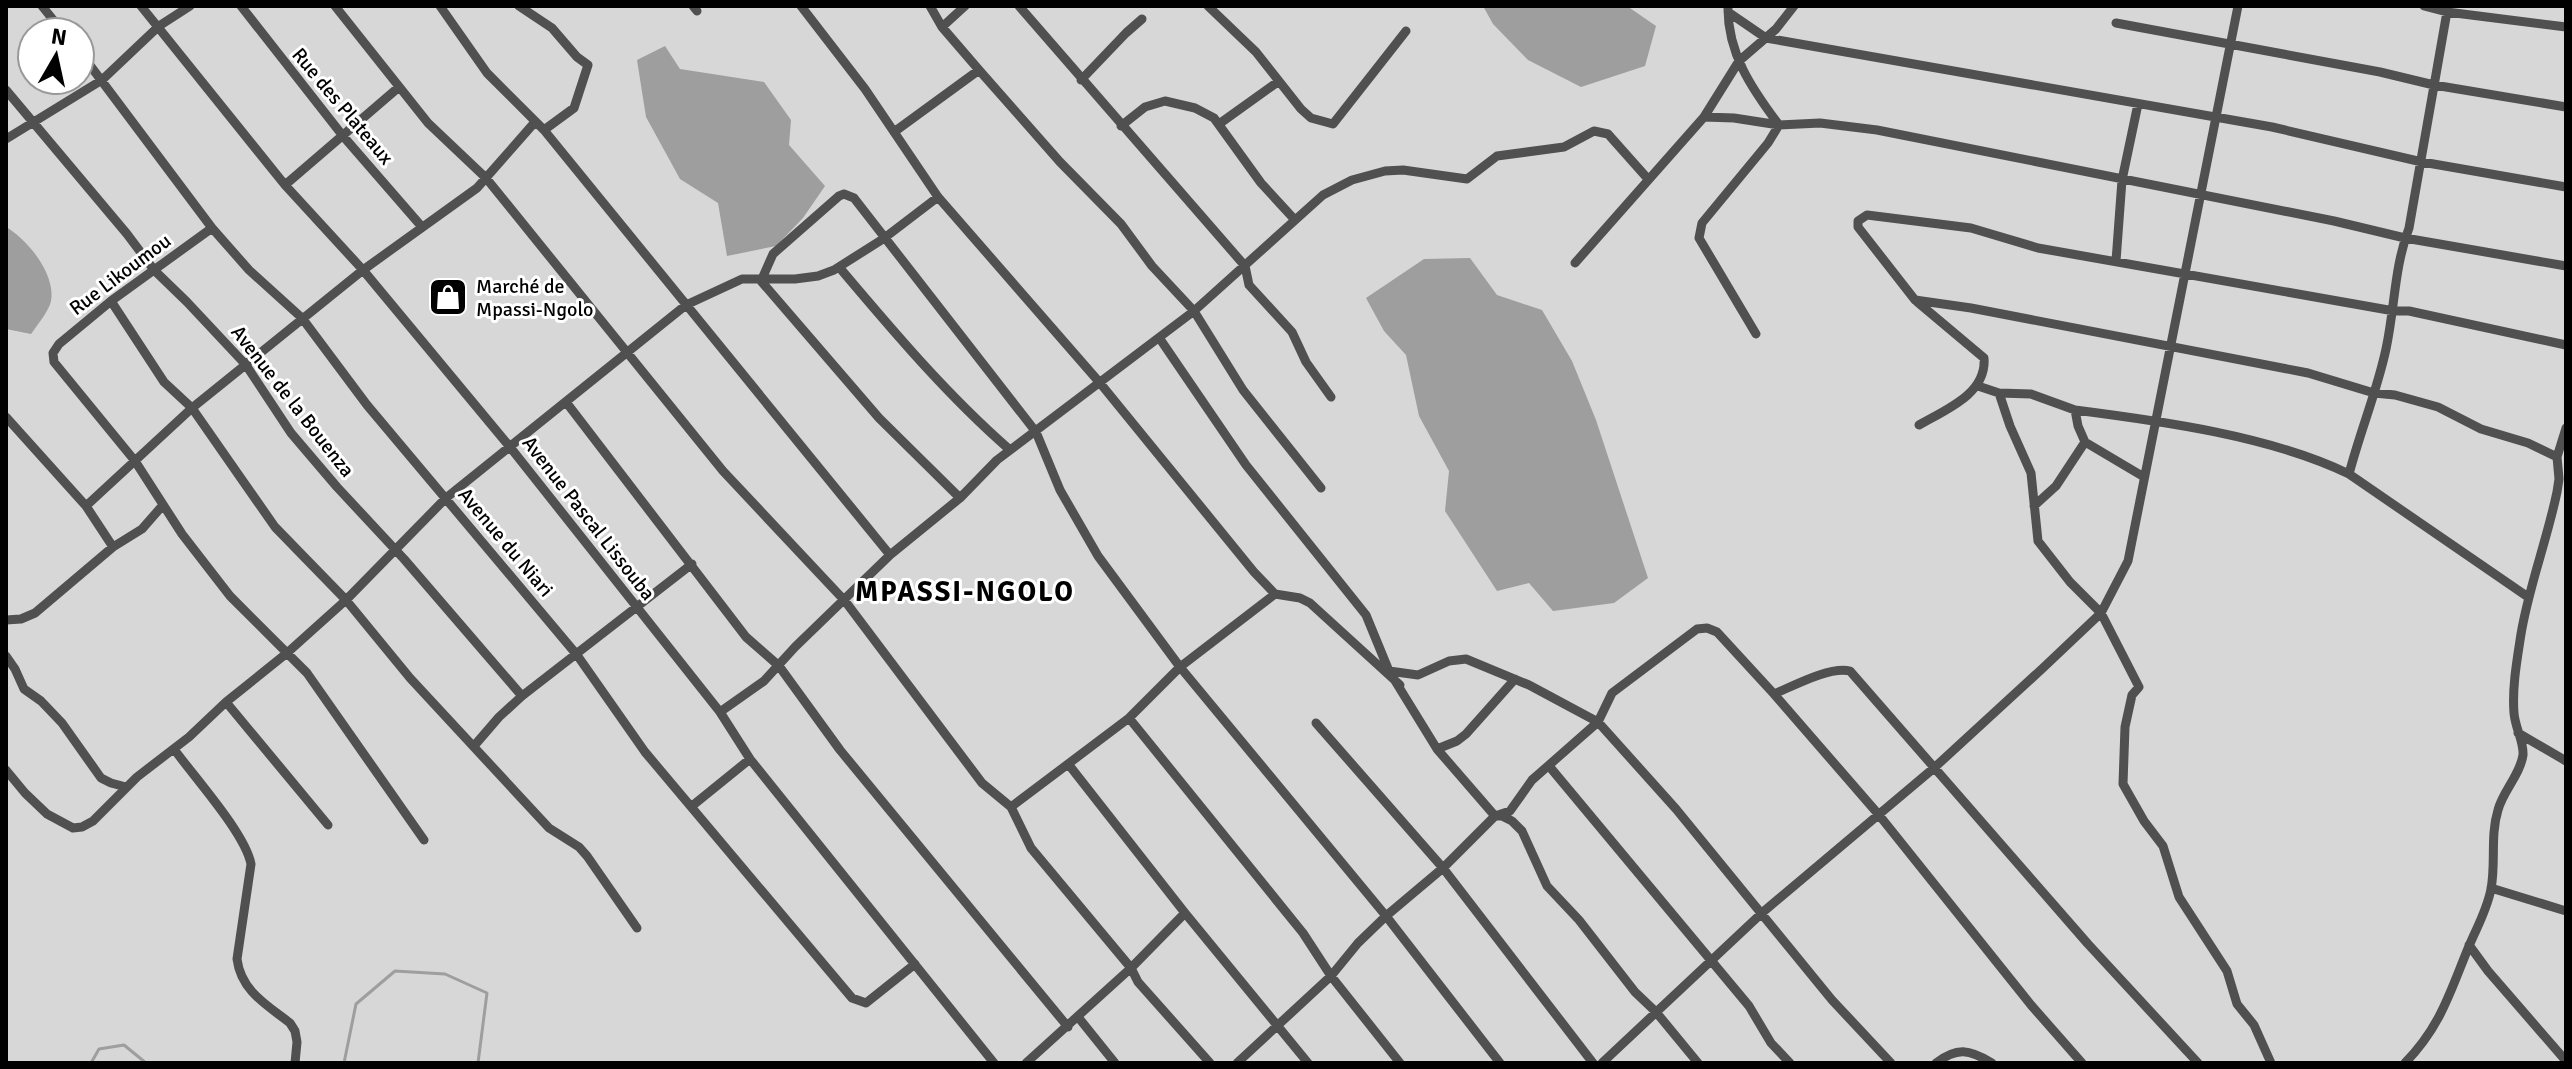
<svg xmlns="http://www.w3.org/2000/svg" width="2572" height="1069" font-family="Signika,sans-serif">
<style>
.green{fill:#d7d7d7;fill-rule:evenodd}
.water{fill:#9e9e9e}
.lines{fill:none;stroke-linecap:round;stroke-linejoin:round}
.stream{stroke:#9e9e9e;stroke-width:3}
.minor{stroke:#505050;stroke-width:9}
.labels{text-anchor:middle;stroke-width:6;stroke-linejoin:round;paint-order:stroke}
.street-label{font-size:20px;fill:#000;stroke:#fff}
.poi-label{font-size:20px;fill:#000;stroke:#fff;text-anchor:start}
.district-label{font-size:28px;font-weight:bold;letter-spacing:2px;fill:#000;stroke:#fff}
</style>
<rect width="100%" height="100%" fill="#fff"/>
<!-- green -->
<path class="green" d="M6,6h2560v1057h-2560zM32,32h48v48h-48z"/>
<!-- water -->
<path class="water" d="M1483,6h144l29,20 -11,40 -64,21 -53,-27 -35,-36z
M665,46l15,23 84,13 27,38 -2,25 36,41 -22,32 -27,28 -49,10 -9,-53 -38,-24 -34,-62 -9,-57z
M6,227c21,12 50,47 45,74 -2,10 -14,24 -20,33l-25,-5z
M1470,258l27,37 45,15 30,51 24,59 52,158 -34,25 -61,8 -24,-28 -32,8 -52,-80 4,-40 -30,-55 -13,-61 -22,-24 -18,-33 58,-39z"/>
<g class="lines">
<!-- stream -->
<path class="stream" d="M91,1063l8,-14 25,-4 22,18
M344,1063l12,-59 39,-33 50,3 42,19 -9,70"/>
<!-- minor -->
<path class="minor" d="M42,6l21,26
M141,6l144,179 78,85 147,177 210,265 30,47 244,304
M241,6l102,130 79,91
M335,6l93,117 58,55 237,293 122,130 137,182 29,24 20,41 100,120 7,14 72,81
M440,6l47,67 57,57 346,425
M519,6l33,22 25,29 11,8 -14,43 -30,22
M693,6l4,5
M801,6l64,83 73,108 162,186 154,189 21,22 25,4 10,5 90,82
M930,6l12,21 37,43 81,92 61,62 31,42 42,45 49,79 78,98
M1019,6l226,260 4,19 43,47 14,30 25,35
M1208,6l48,46 45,57 10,9 22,6 73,-93
M1728,6c-1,47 24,83 51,119l-11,18 -66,80 -3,15 57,96
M2424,6l23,6 119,15
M1728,12l38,26 506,89 150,35 144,25
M2116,23l264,49 54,13 132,22
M942,27l23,-21
M80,52l132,176 37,42 53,48 65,87 210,250 68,97 207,246 14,5 49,-39
M1081,80l45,-47 16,-14
M6,90l121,144 27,36 33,32 59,63 45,68 46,54 67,72 118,137
M1704,117l30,1 45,7 41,-2 57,7 457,91 71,17 161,28
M1219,124l60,-43
M1121,126l24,-19 20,-6 30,7 19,10 47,65 34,37
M894,132l85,-62
M6,139l96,-59 57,-54 31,-20
M285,185l114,-98
M212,228l-101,73 -52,43 -6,9 1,9 81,99 47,73 48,62 77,77 117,167
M2116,261l6,-81 16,-76
M1575,263l129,-146 35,-56 37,-32 18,-23
M839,267c54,64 108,128 171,183
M761,281l12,-27 66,-58 5,-2 10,4 182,234 24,58 38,66 82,111 206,249 114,147
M761,281l118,137 81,80
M1915,300l56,8 337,65 66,20 21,2 43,12 43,22 47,14 29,14
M111,301l53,81 28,26 83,119 71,73 64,78 139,150 30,19 8,9 50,72
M1160,339l86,126 120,150 23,56 48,78 58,67h7l10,5 10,10 25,55 32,34 56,72 21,20 42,51
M1978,386l21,7 32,1 44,16 3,16 7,16 59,35
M1999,393l11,33 21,47 7,68 32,41 31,31 38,74 -7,8 -7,32 -2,57 21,37 19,25 16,51 48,74 10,33 17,21 17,38
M566,402l180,235 33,29 61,84 228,277
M2075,410c86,11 196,26 274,64l179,123
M6,417l80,89 27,41
M1919,425c26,-15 68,-31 65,-67l-69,-58 -57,-73v-6l9,-6 104,13 67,20 356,63h15l157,34
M2349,474c11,-42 28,-83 37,-125 9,-42 8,-81 23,-121l39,-222
M86,506l106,-98 171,-138 114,-82 58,-66
M2034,506l22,-20 29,-44
M6,620l15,-1 14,-6 78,-66 29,-18 21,-24
M6,656l9,13 9,20 17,12 21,22 39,55 10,5 15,4
M1389,671l29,4 31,-14 17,-2 63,26 69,37 78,87 156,191 59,63
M1774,694l105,121 152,190 51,58
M720,712l44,-31 31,-34 95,-92 70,-57 37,-38 197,-149 129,-116 29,-15 33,-9 18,-1 64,9 30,-23 67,-9 30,-16 14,3 40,45
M1129,718l51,-51 95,-73
M1316,723l127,145 150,195
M2518,733l48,28
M474,746l25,-29 23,-21 170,-132
M174,749c20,28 71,84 77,115l-14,95c4,32 30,46 53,64l5,8 2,11 -2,21
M1437,749l20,-8 9,-7 49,-55
M1069,765l116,148 123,150
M1549,766l200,240 22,37 19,20
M6,770l19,23 22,21 26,14 9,-1 11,-6 44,-44 52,-40 37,-35
M692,806l58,-47
M1011,807l118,-89 174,215 28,43 69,87
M328,825l-102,-123 61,-49 59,-53 100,-102 240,-193 56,-26h53l23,-3 16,-6 49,-31 55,-42
M2491,888l75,23
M2469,945l19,26 78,90
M1078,1017l37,46
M1026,1063l105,-95 54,-55
M1237,1063l94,-87 27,-33 28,-27 57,-48 52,-52 15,-5 22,-31 66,-58 14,-29 85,-64 10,-1 10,4 57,62c19,-8 56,-28 76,-23l238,273 110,119
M1602,1063l161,-151 171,-144 110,-101 57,-54 27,-52 110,-555
M1936,1063c21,-16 33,-14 56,0
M2405,1063c36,-37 45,-71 64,-117 8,-19 18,-36 22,-57 5,-26 -1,-53 7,-79 5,-19 22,-35 25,-55 1,-14 -8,-27 -9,-42 -2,-26 3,-53 7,-79 8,-48 26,-94 36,-142l2,-13 -2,-22 9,-29"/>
</g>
<!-- icons -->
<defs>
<g id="shop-square" transform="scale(2)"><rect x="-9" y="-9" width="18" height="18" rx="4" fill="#000" stroke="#fff"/><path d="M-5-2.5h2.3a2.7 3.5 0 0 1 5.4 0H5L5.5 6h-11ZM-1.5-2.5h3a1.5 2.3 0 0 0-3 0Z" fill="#fff"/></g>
</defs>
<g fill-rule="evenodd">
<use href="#shop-square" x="448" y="297"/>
</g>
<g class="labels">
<!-- street labels -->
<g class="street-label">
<text transform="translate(343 106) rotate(50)" y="7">Rue des Plateaux</text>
<text transform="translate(120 274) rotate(-37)" y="7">Rue Likoumou</text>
<text transform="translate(293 401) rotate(52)" y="7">Avenue de la Bouenza</text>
<text transform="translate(589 518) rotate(52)" y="7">Avenue Pascal Lissouba</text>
<text transform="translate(506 542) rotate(50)" y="7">Avenue du Niari</text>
</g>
<!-- poi labels -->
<g class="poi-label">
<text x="476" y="293">Marché de<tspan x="476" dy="23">Mpassi-Ngolo</tspan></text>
</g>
<!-- district labels -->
<g class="district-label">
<text x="965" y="601">MPASSI-NGOLO</text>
</g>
</g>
<!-- border -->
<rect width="2572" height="1069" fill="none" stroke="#000000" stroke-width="16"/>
<!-- north arrow -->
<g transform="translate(56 56) rotate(9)"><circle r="38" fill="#ffffff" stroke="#999999" stroke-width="2"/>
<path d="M0-6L14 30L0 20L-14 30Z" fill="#000000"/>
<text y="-12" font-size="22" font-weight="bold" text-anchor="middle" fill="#000000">N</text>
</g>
</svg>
